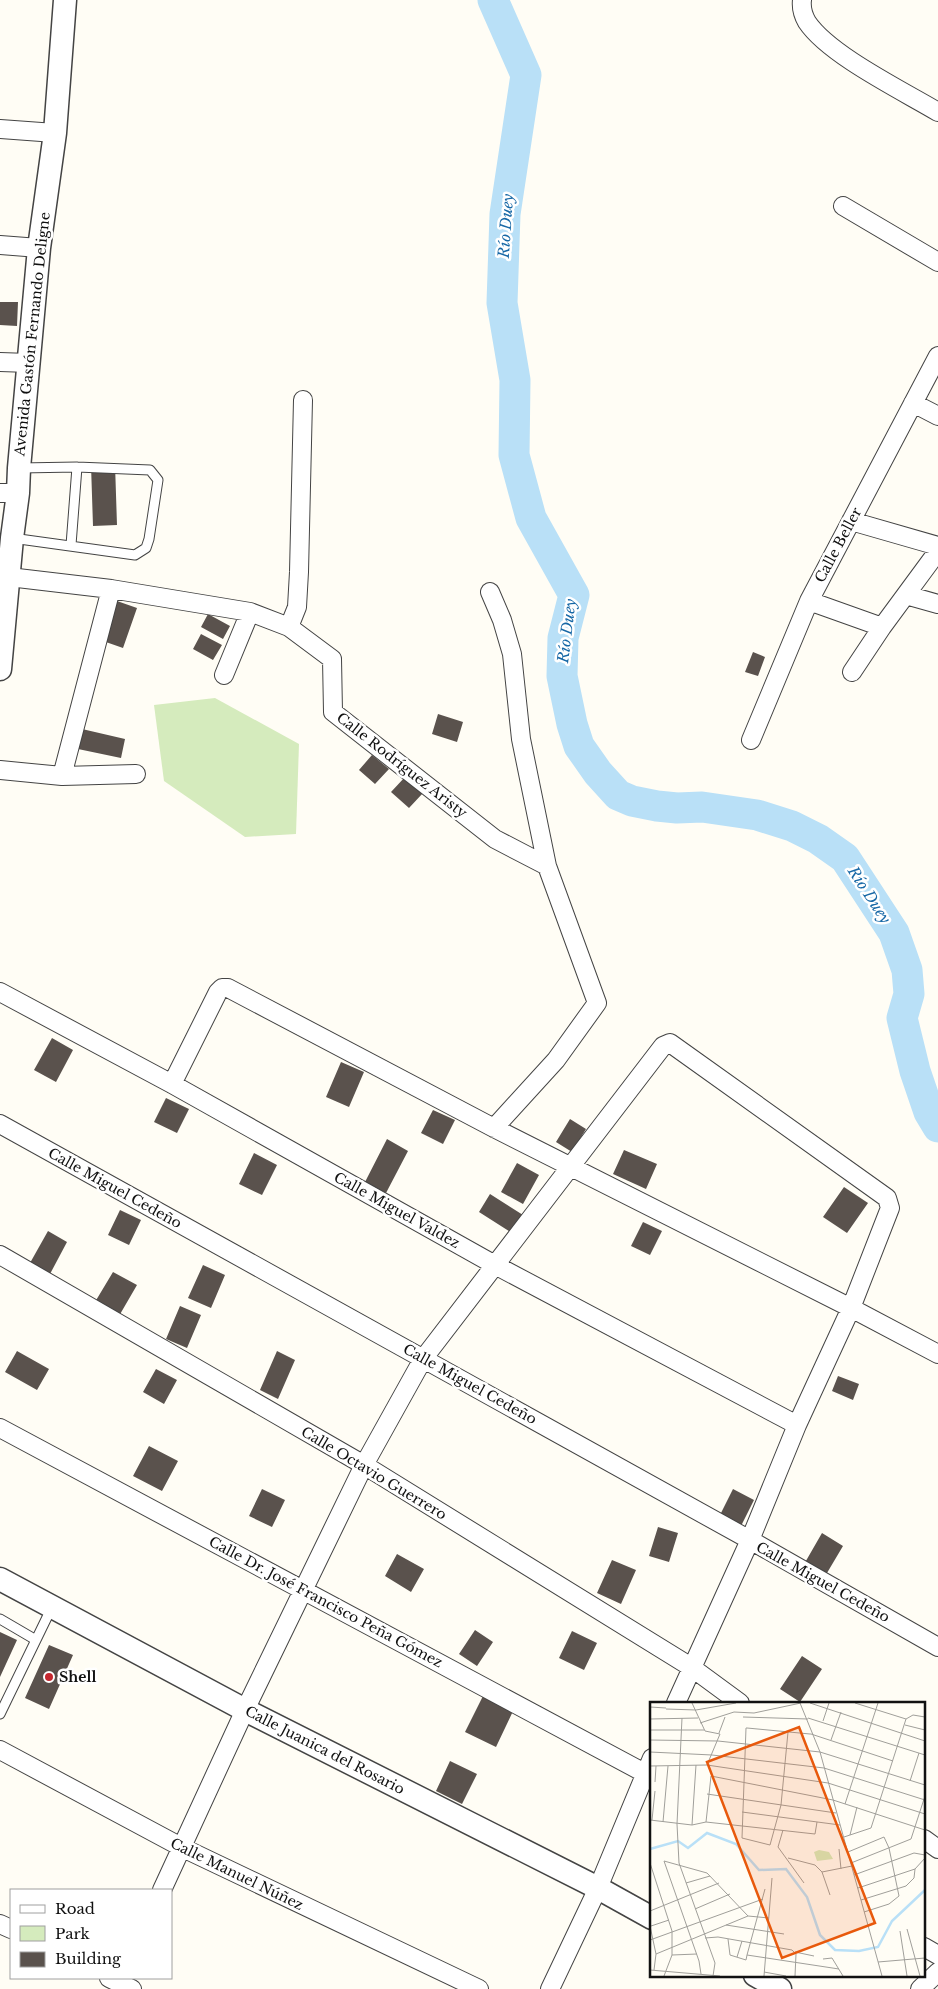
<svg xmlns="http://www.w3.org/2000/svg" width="938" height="1989" font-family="'Libre Baskerville',serif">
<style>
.green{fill:#d5ebbd}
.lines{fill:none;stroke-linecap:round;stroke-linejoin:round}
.river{stroke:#b9e0f7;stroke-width:31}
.building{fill:#5a524d}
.service-casing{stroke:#444;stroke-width:11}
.minor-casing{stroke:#444;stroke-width:20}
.tertiary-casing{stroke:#444;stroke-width:25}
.service{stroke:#fff;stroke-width:9}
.minor{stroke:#fff;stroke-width:18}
.tertiary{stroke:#fff;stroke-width:22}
.poi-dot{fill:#c4262e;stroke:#fff;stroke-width:2}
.labels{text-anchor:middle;stroke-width:5;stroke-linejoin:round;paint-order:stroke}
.street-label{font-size:14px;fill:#111;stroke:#fff}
.poi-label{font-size:14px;font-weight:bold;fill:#111;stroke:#fff;text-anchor:start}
.water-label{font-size:15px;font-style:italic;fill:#1768a6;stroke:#fff}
.inset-river{fill:none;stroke:#b9e0f7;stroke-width:2.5}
.inset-road{fill:none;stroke:#a09f9a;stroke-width:1}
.view{fill:#e8590c;fill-opacity:0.15;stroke:#e8590c;stroke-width:2.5}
.inset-edge{fill:none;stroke:#111;stroke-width:2.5}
</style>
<rect width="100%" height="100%" fill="#fffdf5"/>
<!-- green -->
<path class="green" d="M215,698l84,46 -3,90 -51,3 -81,-56 -10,-76z"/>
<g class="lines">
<!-- river -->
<path class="river" d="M493,0l33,75 -21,139 -3,89 13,77 -1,75 17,63 43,77 -11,43 -1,38 10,48 7,22 19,27 20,22 14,6 25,5 20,2 25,-1 55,8 35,11 26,13 27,19 49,75 13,37 2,24 -7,24 13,53 14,41 9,15"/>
</g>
<!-- building -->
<path class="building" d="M0,302h18l-1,24 -17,-1z
M115,464l2,61 -24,1 -2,-61z
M117,601l20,7 -14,40 -20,-7z
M208,614l22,12 -7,13 -22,-12z
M201,634l21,11 -9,15 -20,-11z
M753,652l12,5 -7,19 -13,-4z
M438,714l25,8 -6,20 -25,-8z
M82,729l43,10 -4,19 -43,-9z
M372,755l17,14 -14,15 -16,-14z
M405,777l18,16 -14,15 -18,-16z
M52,1038l21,12 -17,32 -22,-12z
M341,1062l23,10 -15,35 -23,-10z
M166,1098l23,11 -12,24 -23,-11z
M433,1110l22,10 -12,24 -22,-11z
M570,1119l16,10 -14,23 -16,-10z
M387,1139l21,12 -22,42 -21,-11z
M624,1150l33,14 -11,25 -33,-15z
M254,1153l23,12 -15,30 -23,-11z
M517,1163l22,12 -16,29 -22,-12z
M844,1187l24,16 -21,30 -24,-16z
M490,1194l33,21 -11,18 -33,-21z
M120,1210l21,10 -12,25 -21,-10z
M643,1222l19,9 -12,24 -19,-9z
M48,1231l19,11 -17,32 -20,-11z
M203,1265l22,10 -14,33 -23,-10z
M113,1272l24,13 -18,31 -24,-14z
M180,1306l21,9 -14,33 -21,-9z
M17,1351l32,18 -12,21 -32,-18z
M277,1351l18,9 -17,39 -18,-9z
M156,1369l21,11 -13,24 -21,-12z
M838,1376l21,8 -6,16 -21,-9z
M149,1446l29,15 -16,30 -29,-15z
M262,1489l23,11 -13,27 -23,-11z
M733,1489l21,11 -14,28 -21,-11z
M658,1527l20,6 -9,29 -20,-6z
M822,1533l21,13 -19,32 -21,-12z
M397,1554l27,15 -13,23 -26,-16z
M612,1560l24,10 -15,34 -24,-11z
M475,1630l18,12 -16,24 -18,-12z
M572,1631l25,12 -13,27 -25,-12z
M0,1632l17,8 -17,37z
M49,1645l24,10 -24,54 -24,-11z
M802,1656l20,13 -22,33 -20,-13z
M484,1694l30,15 -18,38 -31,-15z
M450,1761l27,13 -15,30 -26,-13z"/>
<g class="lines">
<!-- service casing -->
<g class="service-casing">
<path id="service" d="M12,538l123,17 11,-7 3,-9 9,-59 -8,-10 -73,-3 -57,1
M71,545l6,-78
M0,1619l36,21
M0,1714l52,-107"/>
</g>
<!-- minor casing -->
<g class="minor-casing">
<path id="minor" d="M802,0c-1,8 1,15 5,22 22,33 96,69 131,90
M0,129l55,4
M843,206l95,56
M0,245l39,3
M0,362l29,1
M913,403l25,13
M0,493h18
M851,521l87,25
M9,577l102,12 139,23 39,15 43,32 1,53 162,127 52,27
M490,592l12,28 10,34 9,85 26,127 50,137 -41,57 -62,68
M906,595l32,9
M809,601l73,26
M289,627l8,-20 2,-35 4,-172
M852,672l30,-45 56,-76
M224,675l26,-63
M751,740l58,-139 129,-245
M0,770l62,6 74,-2
M62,776l49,-187
M0,992l172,92 323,181 302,160
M172,1084l46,-92 4,-4h6l266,140 357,180 87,46
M0,1124l750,416 188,107
M0,1255l364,210 327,202 49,36
M0,1428l652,349
M0,1750l183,98 296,141
M924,1839l14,10
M162,1890l83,-180 119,-245 59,-106 240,-313 7,-3 217,155 3,10 -39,100 -54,117 -47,115 -74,163
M0,1924l11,5
M924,1947l14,8
M109,1978l23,11
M550,1989l48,-101 54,-130
M920,1989l18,-17"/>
</g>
<!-- tertiary casing -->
<g class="tertiary-casing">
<path id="tertiary" d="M0,669l12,-131 6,-45 1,-25 20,-220 16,-115 10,-133
M0,1579l245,131 353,178 54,30
M755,1975l25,14"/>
</g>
<!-- service -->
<use href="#service" class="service"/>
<!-- minor -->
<use href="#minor" class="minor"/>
<!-- tertiary -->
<use href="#tertiary" class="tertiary"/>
</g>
<!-- markers -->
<circle class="poi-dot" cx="49" cy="1677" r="5"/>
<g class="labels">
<!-- street labels -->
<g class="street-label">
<text transform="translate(32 334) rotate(-84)" y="5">Avenida Gastón Fernando Deligne</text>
<text transform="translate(838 545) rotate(-62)" y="5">Calle Beller</text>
<text transform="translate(402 765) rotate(38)" y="5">Calle Rodríguez Aristy</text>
<text transform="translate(115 1188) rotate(29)" y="5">Calle Miguel Cedeño</text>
<text transform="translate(397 1210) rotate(29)" y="5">Calle Miguel Valdez</text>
<text transform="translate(470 1384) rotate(29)" y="5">Calle Miguel Cedeño</text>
<text transform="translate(374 1473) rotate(31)" y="5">Calle Octavio Guerrero</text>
<text transform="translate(823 1582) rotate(29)" y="5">Calle Miguel Cedeño</text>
<text transform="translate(326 1602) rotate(28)" y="5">Calle Dr. José Francisco Peña Gómez</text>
<text transform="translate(325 1750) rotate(27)" y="5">Calle Juanica del Rosario</text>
<text transform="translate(237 1874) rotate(26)" y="5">Calle Manuel Núñez</text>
</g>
<!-- poi labels -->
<g class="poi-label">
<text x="59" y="1682">Shell</text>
</g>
<!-- water labels -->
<g class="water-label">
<text transform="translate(506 226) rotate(-86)" y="5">Río Duey</text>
<text transform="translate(567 631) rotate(-83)" y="5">Río Duey</text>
<text transform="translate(869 895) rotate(57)" y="5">Río Duey</text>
</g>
</g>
<!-- overview -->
<g transform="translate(650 1702)">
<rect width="275" height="275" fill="#fffdf5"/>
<path d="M169,148l10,2 4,7 -16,2 -3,-9z" fill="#d5ebbd"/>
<path class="inset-river" d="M0,147l28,-8 10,7 19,-15 29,11 23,26 27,-1 21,28 13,38 15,15 24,1 19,-4 14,-26 33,-31"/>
<path class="inset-road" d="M42,1l13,28 15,3 -13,31M150,1l20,49 62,224M160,1l115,38M205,1l51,16 7,-4 12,2M0,5l16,1M16,7l30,1 40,-7M93,15l65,2M32,16l-5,106 2,39 36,100 -2,13M158,16l117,37M0,17l48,-1M173,19l6,-18M50,21l34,-11 20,1 47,-10M255,23l20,5M0,28h54M138,30l-7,73 -11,40 -28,-7 4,-110h1l63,6h1l82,27M69,31l6,-16M0,38l68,1 102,11 105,33M181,38l10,-28M0,50l62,3 112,13 101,32M0,64l57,-1 121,18 97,31M260,79l9,-28M5,80l1,-16M57,92l129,19M195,102l33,-101M92,110l98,13M0,118l42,5 14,-3 109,12 2,-12M2,118l3,-29M13,120l5,-56M56,120l5,-46 122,24 92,30M42,123l4,-60M133,128l-5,17 26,36M200,133l7,-28M194,135l27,-9 35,-109M189,147l2,20M198,150l36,-15 5,11 10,48 -10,8 -25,8M138,156l27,7 7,7 30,-6M0,161l22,68v24l-8,21M201,161l60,-24 14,-43M172,170l8,23M204,173l60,-22 11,2M36,181l24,-7M208,186l57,-19 10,-11M211,198l45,-14 8,-8 1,-9M45,207l35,-15M0,209l69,-28M76,223l58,9M0,224l6,28 -2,16M1,224l18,-6M257,227l13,47M250,229l7,45M55,236l13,-1 74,13 4,4 -1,22M78,237l2,16 16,5 1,-5M0,238l113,-41M145,250l19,4M6,252l92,-38 21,2M22,253l25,-1M97,253l92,14M97,253l18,-66M87,255l5,-16M173,257l9,-1 11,18M228,260l47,-4M0,268l70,6M114,270l22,4M51,272l-2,-13 -35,-100 43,12 41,43M114,274l8,-98"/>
<path class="view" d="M149,25l76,196 -93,35 -75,-196z"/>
<rect width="275" height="275" class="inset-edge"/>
</g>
<!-- legend -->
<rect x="10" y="1889" width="162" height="90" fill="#ffffff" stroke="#a0a0a0"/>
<rect x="20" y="1905" width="25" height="8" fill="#ffffff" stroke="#a0a0a0"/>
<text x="55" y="1914" font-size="15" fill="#111111">Road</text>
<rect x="20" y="1926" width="25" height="15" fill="#d5ebbd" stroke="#a0a0a0"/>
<text x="55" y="1939" font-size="15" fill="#111111">Park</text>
<rect x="20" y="1952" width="25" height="15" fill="#5a524d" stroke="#a0a0a0"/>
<text x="55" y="1964" font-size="15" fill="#111111">Building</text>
</svg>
